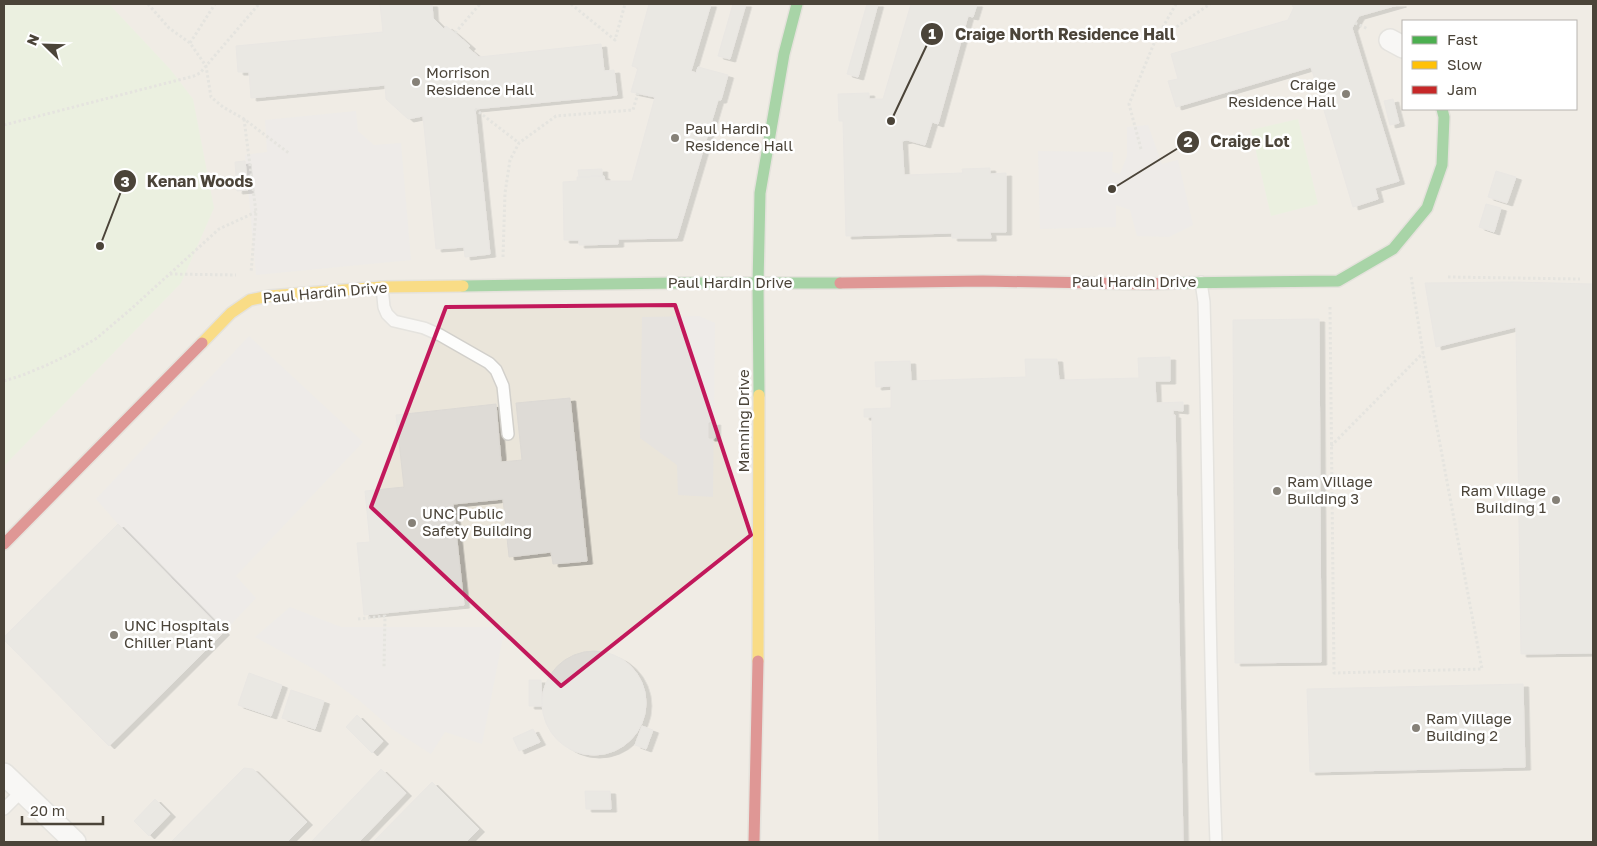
<svg xmlns="http://www.w3.org/2000/svg" width="1597" height="846" font-family="'Golos Text',sans-serif">
<style>
.education{fill:#eae5da;fill-rule:evenodd}
.green{fill:#e1eecf}
.parking{fill:#e6e3df}
.building{fill:#dedbd6;stroke:#dcd9d4;filter:url(#shadow)}
.lines{fill:none;stroke-linecap:round;stroke-linejoin:round}
.lane-casing{stroke:#d2d0cb;stroke-width:14}
.street-casing{stroke:#d2d0cb;stroke-width:24}
.fast-casing{stroke:#d3cfc5;stroke-width:14}
.slow-casing{stroke:#d3cfc5;stroke-width:14}
.jam-casing{stroke:#d3cfc5;stroke-width:14}
.path{stroke:#d3d2cc;stroke-width:3;stroke-dasharray:2.5 2.5;stroke-linecap:butt}
.lane{stroke:#fdfdfc;stroke-width:11}
.street{stroke:#fdfdfc;stroke-width:21}
.fast{stroke:#4caf50;stroke-width:11}
.slow{stroke:#ffc107;stroke-width:11}
.jam{stroke:#c62828;stroke-width:11}
.marked{fill:none;stroke:#c2185b;stroke-width:4;stroke-linejoin:round}
.poi-dot{fill:#868178;stroke:#fff;stroke-width:2}
.labels{text-anchor:middle;stroke-width:5;stroke-linejoin:round;paint-order:stroke}
.poi-label{font-size:15px;fill:#4b4439;stroke:#fff;text-anchor:start}
.street-label{font-size:15px;fill:#4b4439;stroke:#fff}
.leader{fill:none;stroke:#4b4439;stroke-width:2}
.callout-dot{fill:#4b4439;stroke:#fff;stroke-width:2}
.mark-label{font-size:15px;text-anchor:middle;font-weight:bold;fill:#fff}
.callout-label{font-size:16px;text-anchor:middle;font-weight:bold;fill:#4b4439;stroke:#fff;stroke-width:5;stroke-linejoin:round;paint-order:stroke}
</style>
<defs>
<filter id="shadow"><feDropShadow dx="5.5" dy="3" stdDeviation="0" flood-color="#0004"/></filter>
</defs>
<rect width="100%" height="100%" fill="#f4f2ee"/>
<!-- education -->
<path class="education" d="M4,4h1589v838h-1589zM1403,21h173v88h-173z"/>
<!-- green -->
<path class="green" d="M4,4h105l61,65 23,30 21,109 -33,75 -177,183z
M1298,119l20,85 -47,12 -20,-86z"/>
<!-- parking -->
<path class="parking" d="M356,111l2,20 16,14 27,-2 10,117 -155,15 -11,-120 22,-3 -2,-32z
M1148,125l14,39 16,-4 15,65 -24,12 -32,-1 -7,-26 -14,-5v22l-76,2 -2,-78 75,1 -1,20 8,2 7,-18v-29z
M699,316l16,7 -2,174 -35,-2 -1,-30 -37,-27 2,-121z
M249,336l114,106 -127,134 20,22 -32,34 -106,-108 -22,-25z
M290,607l51,20h164l-23,117 -37,-12 -14,22 -39,-25 -32,-28 -37,-27 -68,-37z"/>
<!-- building -->
<path class="building" d="M380,4h52l1,14 11,11 2,-3 9,7 15,13 -2,2 11,9 122,-13 3,27 10,-1 3,25 -142,14 15,145 -25,3 -1,-10 -28,2 -13,-133 -15,3 -22,-20 -1,-14 -134,13 -2,-26h-11l-2,-26 147,-14z
M649,4h62l-20,67 5,2 2,-6 30,8 -7,25h-3l-41,138 -59,1v5l-39,1v-5h-15l-1,-58 14,-1v-4l27,-1 1,5h27l23,-84 -24,-5 7,-24 -6,-2z
M733,4h13l-16,55 -12,-3z
M867,4h11l-20,73 -11,-3z
M911,4h66l-4,13 -5,-1 -30,108 -6,-2 -7,23 -18,-5 -5,1 2,34 59,-2 -1,-4 28,-1v6l16,-1v59h-16l1,6h-39v-5l-106,3 -3,-115h-4l-1,-27 31,-1v6h14z
M1293,4h108l-42,12 -7,12 47,153 -24,7 3,11 -25,8 -42,-140 -135,40 -8,-26 10,-2 -7,-25 117,-34 6,-13 -2,-1z
M1393,99l6,24 -9,2 -6,-24z
M245,161l3,29 -11,1 -2,-29z
M602,169v7l-23,1 -1,-7z
M1496,171l20,6 -9,26 -19,-6z
M1486,204l15,4 -7,24 -15,-5z
M1513,282l80,2v369l-72,1 -5,-327 -80,20 -11,-64z
M1319,319l2,343 -86,1 -2,-343z
M1170,357v24h-15l1,22 27,-1v9l-10,-1v5h2l8,427h-304l-7,-425h-8v-8l27,-1v-22l-15,1 -1,-25 35,-1 1,20 115,-4 -1,-18h32l2,21 80,-2 -1,-20z
M570,398l17,163 -34,3 -2,-12 -42,5 -6,-58 -50,5 11,101 -100,10 -7,-72 13,-1 -5,-51 39,-4 -8,-72 100,-11 5,58 21,-2 -6,-57z
M715,422v16h-6v-15z
M118,524l106,108 -115,114 -105,-106v-3z
M542 703a52 52 0 1 1 104 0a52 52 0 1 1-104 0Z
M249,673l33,12 -11,31 -33,-11z
M529,680h12l1,26h-13z
M1523,684l2,83 -215,5 -3,-83z
M291,690l33,11 -9,28 -33,-11z
M357,715l26,26 -11,12 -26,-26z
M642,726l11,4 -7,19 -11,-4z
M533,729l7,13 -21,9 -6,-13z
M244,768l9,1 54,53 -20,20h-116z
M381,769l25,24 -47,49h-48z
M432,782l47,47 -13,13h-93z
M585,791h25l1,18h-25z
M155,799l15,15 -21,22 -15,-15z"/>
<g class="lines">
<!-- lane casing -->
<g class="lane-casing">
<path id="lane" d="M1201,282l3,20c5,180 5,360 12,540
M382,287l2,20 3,7 7,7 30,7 16,7 49,28 7,7 7,16 5,48
M4,809l18,-18"/>
</g>
<!-- street casing -->
<g class="street-casing">
<path id="street" d="M1390,40l13,7
M4,774l71,68"/>
</g>
<!-- fast casing -->
<g class="fast-casing">
<path id="fast" d="M1176,283l162,-2 55,-32 34,-41 15,-43 2,-48 -2,-8
M463,286l215,-3h162
M759,395l-1,-111 2,-91 24,-139 13,-50"/>
</g>
<!-- slow casing -->
<g class="slow-casing">
<path id="slow" d="M202,343l29,-30 19,-13 19,-4 113,-9 81,-1
M758,661l1,-266"/>
</g>
<!-- jam casing -->
<g class="jam-casing">
<path id="jam" d="M840,283l143,-2 167,3 26,-1
M4,544l198,-201
M754,842l4,-181"/>
</g>
<!-- path -->
<path class="path" d="M148,4l21,24 21,15 16,23 5,31 12,10 21,12 46,35
M571,4l44,36 10,-36
M1355,23l13,6
M455,33l25,-29
M1156,41l54,-37
M190,43l25,-39
M475,109l44,34
M244,119l12,93 -5,61
M4,125l190,-49 6,-3 59,-69
M1141,149l-12,-45 26,-63 21,-37
M503,257l2,-64 5,-33 9,-17 37,-27 77,-6 5,-17
M170,274l66,1
M1448,277l132,2
M1330,307l4,366 148,-4 -59,-316 -12,-77
M4,381l19,-6 24,-10 23,-11 27,-16 34,-29 88,-80 37,-17
M1331,446l92,-93
M358,619l27,-3 -1,51"/>
<!-- lane -->
<use href="#lane" class="lane"/>
<!-- street -->
<use href="#street" class="street"/>
<!-- fast -->
<use href="#fast" class="fast"/>
<!-- slow -->
<use href="#slow" class="slow"/>
<!-- jam -->
<use href="#jam" class="jam"/>
</g>
<!-- marked area -->
<path d="M0 0H1597V846H0ZM675,305l76,230 -190,151 -190,-179 75,-200z" fill="#f4f2ee" fill-opacity=".55" fill-rule="evenodd"/>
<path class="marked" d="M675,305l76,230 -190,151 -190,-179 75,-200z"/>
<!-- markers -->
<g class="poi-dot">
<circle cx="416" cy="82" r="5"/>
<circle cx="1346" cy="94" r="5"/>
<circle cx="675" cy="138" r="5"/>
<circle cx="1277" cy="491" r="5"/>
<circle cx="1556" cy="500" r="5"/>
<circle cx="412" cy="523" r="5"/>
<circle cx="114" cy="635" r="5"/>
<circle cx="1416" cy="728" r="5"/>
</g>
<g class="labels">
<!-- poi labels -->
<g class="poi-label">
<text x="426" y="78">Morrison<tspan x="426" dy="17">Residence Hall</tspan></text>
<text x="1336" y="90" text-anchor="end">Craige<tspan x="1336" dy="17">Residence Hall</tspan></text>
<text x="685" y="134">Paul Hardin<tspan x="685" dy="17">Residence Hall</tspan></text>
<text x="1287" y="487">Ram Village<tspan x="1287" dy="17">Building 3</tspan></text>
<text x="1546" y="496" text-anchor="end">Ram Village<tspan x="1546" dy="17">Building 1</tspan></text>
<text x="422" y="519">UNC Public<tspan x="422" dy="17">Safety Building</tspan></text>
<text x="124" y="631">UNC Hospitals<tspan x="124" dy="17">Chiller Plant</tspan></text>
<text x="1426" y="724">Ram Village<tspan x="1426" dy="17">Building 2</tspan></text>
</g>
<!-- street labels -->
<g class="street-label">
<text x="1134" y="287">Paul Hardin Drive</text>
<text x="730" y="288">Paul Hardin Drive</text>
<text transform="translate(325 293) rotate(-5)" y="5">Paul Hardin Drive</text>
<text transform="translate(744 421) rotate(-90)" y="5">Manning Drive</text>
</g>
</g>
<!-- callouts -->
<path class="leader" d="M891 121L932 34M1112 189L1188 142M100 246L125 181"/>
<g class="callout-dot">
<circle cx="891" cy="121" r="5"/>
<circle cx="1112" cy="189" r="5"/>
<circle cx="100" cy="246" r="5"/>
<circle cx="932" cy="34" r="12"/>
<circle cx="1188" cy="142" r="12"/>
<circle cx="125" cy="181" r="12"/>
</g>
<g class="mark-label">
<text x="932" y="39">1</text>
<text x="1188" y="147">2</text>
<text x="125" y="187">3</text>
</g>
<g class="callout-label">
<text x="1065" y="40">Craige North Residence Hall</text>
<text x="1250" y="147">Craige Lot</text>
<text x="200" y="187">Kenan Woods</text>
</g>
<!-- border -->
<rect width="1597" height="846" fill="none" stroke="#4b4439" stroke-width="10"/>
<!-- legend -->
<rect x="1402" y="20" width="175" height="90" fill="#ffffff" stroke="#b7b4b0"/>
<rect x="1412" y="36" width="25" height="8" fill="#4caf50" stroke="#b7b4b0"/>
<text x="1447" y="45" font-size="15" fill="#4b4439">Fast</text>
<rect x="1412" y="61" width="25" height="8" fill="#ffc107" stroke="#b7b4b0"/>
<text x="1447" y="70" font-size="15" fill="#4b4439">Slow</text>
<rect x="1412" y="86" width="25" height="8" fill="#c62828" stroke="#b7b4b0"/>
<text x="1447" y="95" font-size="15" fill="#4b4439">Jam</text>
<!-- north arrow -->
<g transform="translate(45 45) rotate(293)" stroke="#ffffff" stroke-width="4" paint-order="stroke">
<path d="M0-4L9 19L0 12L-9 19Z" fill="#4b4439"/>
<text y="-8" font-size="14" font-weight="bold" text-anchor="middle" fill="#4b4439">N</text>
</g>
<!-- scale -->
<path d="M22 816v8h81v-8" fill="none" stroke="#4b4439" stroke-width="2.5"/>
<text x="30" y="816" font-size="15" fill="#4b4439" stroke="#ffffff" stroke-width="4" paint-order="stroke">20 m</text>
</svg>
